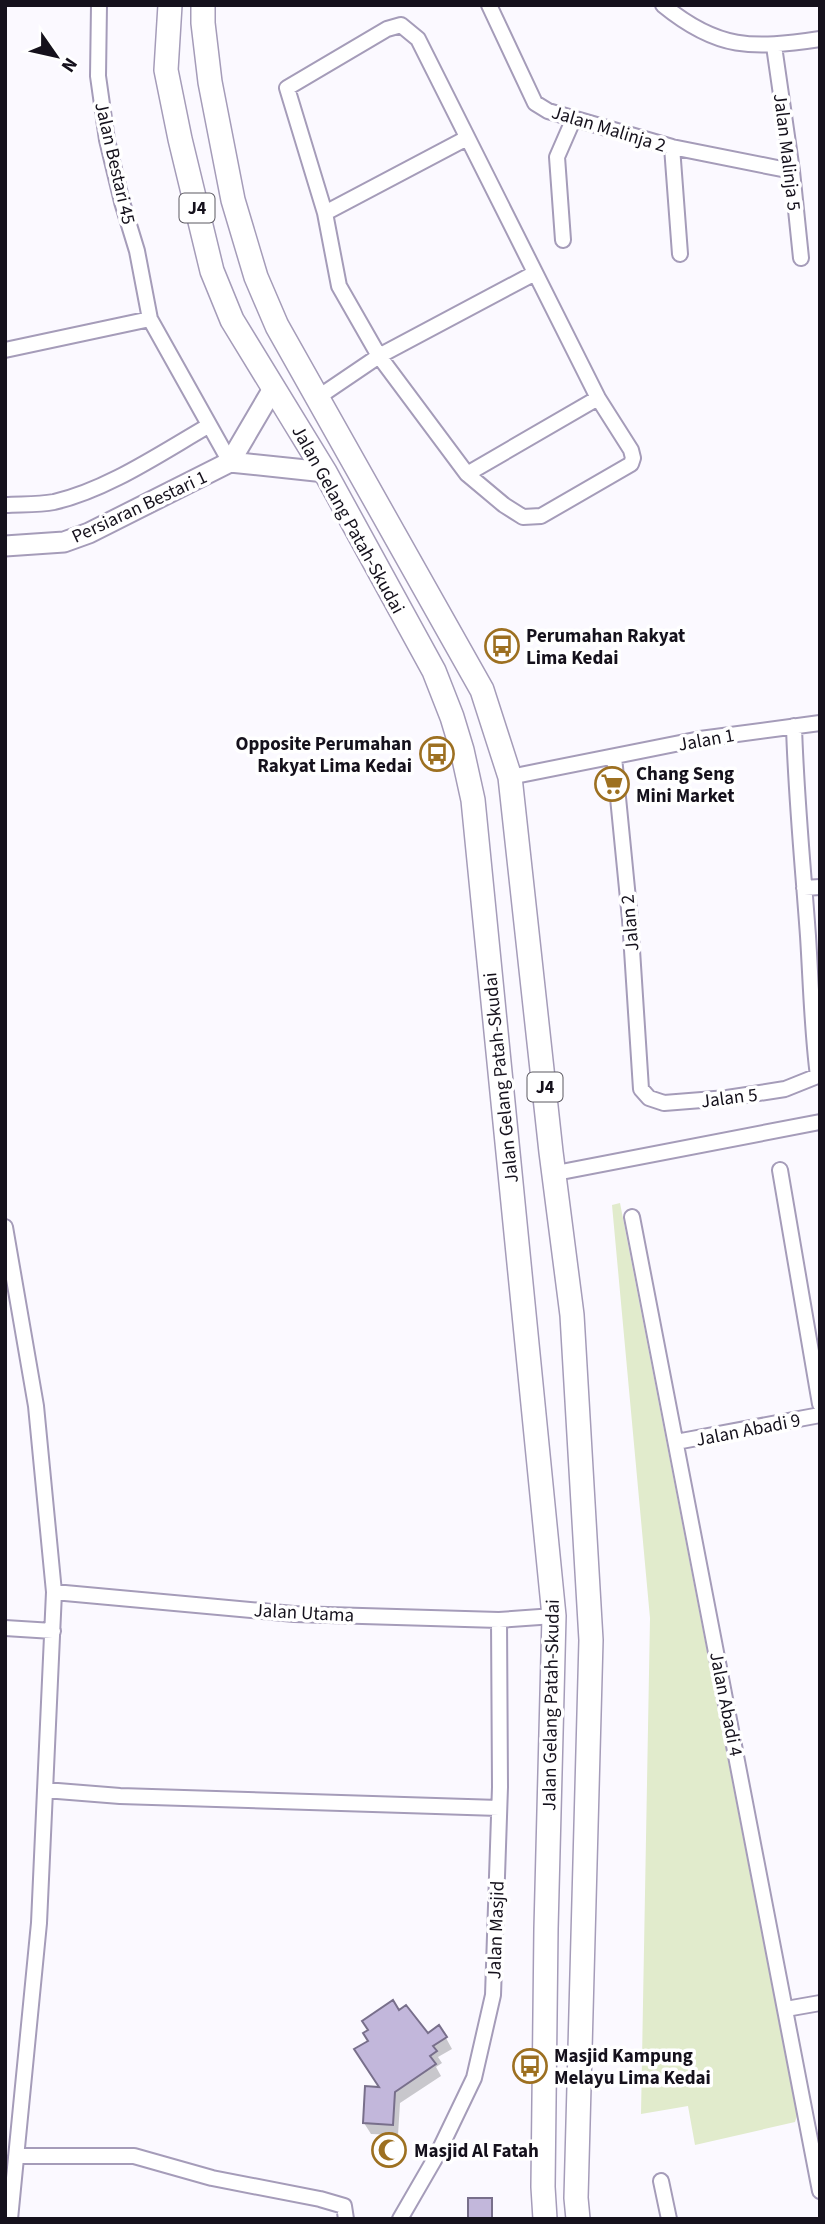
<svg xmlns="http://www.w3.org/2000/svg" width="825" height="2224" font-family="'Source Sans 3',sans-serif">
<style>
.green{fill:#e1ebcc}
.shadow{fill:#0003}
.building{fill:#c2b7db;stroke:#786f8b;stroke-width:2}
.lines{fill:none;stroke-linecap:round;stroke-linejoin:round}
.street-casing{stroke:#a59cb9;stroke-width:18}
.secondary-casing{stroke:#a59cb9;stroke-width:23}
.primary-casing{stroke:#a59cb9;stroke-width:26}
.street{stroke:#fff;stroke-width:14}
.secondary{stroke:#fff;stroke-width:19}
.primary{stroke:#fff;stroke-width:23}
.labels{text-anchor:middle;stroke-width:7;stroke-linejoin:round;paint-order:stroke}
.shield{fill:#fff;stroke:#5b5860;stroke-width:2}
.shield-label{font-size:18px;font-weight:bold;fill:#15111c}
.street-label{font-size:19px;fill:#15111c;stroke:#fff}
.poi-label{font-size:19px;font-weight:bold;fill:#15111c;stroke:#fff;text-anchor:start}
</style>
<rect width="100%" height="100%" fill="#fbf9ff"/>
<!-- green -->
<path class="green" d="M620,1203l177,913 -2,6 -100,23 -7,-39 -47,8 9,-496 -38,-413z"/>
<!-- shadow -->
<path class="shadow" d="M399,2012l28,23 19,3 6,11 -14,8 4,6 -6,4 5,9 -41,27 -2,32 -27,-1 -7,-11 17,-34 -11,-47z"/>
<!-- building -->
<path class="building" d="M393,2000l6,10 7,-5 22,28 11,-8 8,12 -14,9 4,5 -7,5 6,8 -41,28 -2,33 -30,-2 2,-37 14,1 -25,-38 14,-8 -5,-8 5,-3 -6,-9z
M468,2198h24v21h-24z"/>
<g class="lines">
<!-- street casing -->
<g class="street-casing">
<path id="street" d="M99,5l-1,71 9,64 15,62 15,49 13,68 80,143
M489,5l46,98 13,8 124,36 120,24
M663,5c55,45 89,44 157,34
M401,25l17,14 180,359 33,52 2,8 -2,6 -90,52 -18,1 -19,-12 -37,-31 -88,-118 -40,-70 -14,-73 -38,-125 100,-59z
M774,46l18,125 9,87
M672,147l8,107
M325,213l142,-75
M563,240l-6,-83 17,-39
M5,350l145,-31
M317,398l62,-42 156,-83
M467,474l131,-76
M5,505c16,-1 33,0 49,-3 53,-12 107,-49 154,-76
M794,726c2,71 9,140 14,210 3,47 4,94 10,140
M614,757l16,162 11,170 8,9 15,5 63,-5 58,-9 35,-14
M510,777l190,-38 120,-16
M804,888l16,-1
M780,1170l40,234
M556,1173l264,-51
M632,1217l188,974
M5,1227l31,179 18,186 -15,331 -29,296
M676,1442l144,-27
M54,1592l240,22 205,6 55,-4
M5,1628l48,3
M45,1790l75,6 379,12
M786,2009l34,-6
M16,2156h118l78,22 108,21 24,7 2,13
M661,2181l8,38
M400,2219l37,-64 37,-77 19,-83 7,-208 -1,-167"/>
</g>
<!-- secondary casing -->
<g class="secondary-casing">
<path id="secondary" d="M230,462l44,-75
M5,546l59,-4 25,-9 141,-71 95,10"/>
</g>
<!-- primary casing -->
<g class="primary-casing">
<path id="primary" d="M170,5l-4,65 14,69 32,132 20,49 93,152 109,199 18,46 10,33 11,50 81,816 -8,313 -3,258 2,32
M203,5v18l7,59 23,118 23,77 21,49 205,364 28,87 41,375 21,163 19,325 -15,558 2,21"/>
</g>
<!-- street -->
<use href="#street" class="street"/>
<!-- secondary -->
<use href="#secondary" class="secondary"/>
<!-- primary -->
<use href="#primary" class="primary"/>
</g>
<!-- icons -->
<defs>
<g id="bus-ring" transform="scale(1.75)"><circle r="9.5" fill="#fff" stroke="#9d7021" stroke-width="1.5"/><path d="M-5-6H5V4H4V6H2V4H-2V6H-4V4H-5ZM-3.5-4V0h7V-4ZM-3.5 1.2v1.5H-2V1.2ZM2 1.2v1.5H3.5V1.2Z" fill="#9d7021"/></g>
<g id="supermarket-ring" transform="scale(1.75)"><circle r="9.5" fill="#fff" stroke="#9d7021" stroke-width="1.5"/><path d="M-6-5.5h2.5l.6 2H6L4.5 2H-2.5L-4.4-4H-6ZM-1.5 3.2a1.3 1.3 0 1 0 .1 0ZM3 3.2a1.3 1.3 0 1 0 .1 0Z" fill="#9d7021"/></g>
<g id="mosque-ring" transform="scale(1.75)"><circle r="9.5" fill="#fff" stroke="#9d7021" stroke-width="1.5"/><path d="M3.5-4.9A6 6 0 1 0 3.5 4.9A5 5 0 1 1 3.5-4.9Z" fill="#9d7021"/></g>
</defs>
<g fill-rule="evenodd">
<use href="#bus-ring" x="502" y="646"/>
<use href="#bus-ring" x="437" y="754"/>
<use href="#supermarket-ring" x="612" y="784"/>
<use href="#bus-ring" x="530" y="2066"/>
<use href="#mosque-ring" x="389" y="2150"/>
</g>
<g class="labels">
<!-- shield labels -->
<g class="shield">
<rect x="179.5" y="193.5" width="35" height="29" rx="5"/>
<rect x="527.5" y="1072.5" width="35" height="29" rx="5"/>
</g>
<g class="shield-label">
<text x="197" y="214">J4</text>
<text x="545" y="1093">J4</text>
</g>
<!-- street labels -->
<g class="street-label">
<text transform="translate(609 128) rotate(17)" y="7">Jalan Malinja 2</text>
<text transform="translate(788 152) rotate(83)" y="7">Jalan Malinja 5</text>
<text transform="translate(116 163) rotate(77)" y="7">Jalan Bestari 45</text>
<text transform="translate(139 506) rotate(-25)" y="7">Persiaran Bestari 1</text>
<text transform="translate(349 519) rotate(61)" y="7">Jalan Gelang Patah-Skudai</text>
<text transform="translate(706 739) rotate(-10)" y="7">Jalan 1</text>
<text transform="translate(629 923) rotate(-95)" y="7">Jalan 2</text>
<text transform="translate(500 1078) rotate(-96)" y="7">Jalan Gelang Patah-Skudai</text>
<text transform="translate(729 1097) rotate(-7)" y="7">Jalan 5</text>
<text transform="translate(748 1429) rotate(-11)" y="7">Jalan Abadi 9</text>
<text transform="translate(304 1612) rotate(3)" y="7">Jalan Utama</text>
<text transform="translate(727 1704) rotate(79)" y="7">Jalan Abadi 4</text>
<text transform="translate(550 1705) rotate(-89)" y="7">Jalan Gelang Patah-Skudai</text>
<text transform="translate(495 1930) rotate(-88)" y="7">Jalan Masjid</text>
</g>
<!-- poi labels -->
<g class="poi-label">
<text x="526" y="642">Perumahan Rakyat<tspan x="526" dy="22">Lima Kedai</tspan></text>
<text x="412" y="750" text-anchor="end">Opposite Perumahan<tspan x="412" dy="22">Rakyat Lima Kedai</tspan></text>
<text x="636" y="780">Chang Seng<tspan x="636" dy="22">Mini Market</tspan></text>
<text x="554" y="2062">Masjid Kampung<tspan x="554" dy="22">Melayu Lima Kedai</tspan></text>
<text x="414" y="2157">Masjid Al Fatah</text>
</g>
</g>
<!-- border -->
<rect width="825" height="2224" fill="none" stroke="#15111c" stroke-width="14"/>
<!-- north arrow -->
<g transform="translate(56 56) rotate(124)" stroke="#ffffff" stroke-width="5" paint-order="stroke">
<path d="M0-5L12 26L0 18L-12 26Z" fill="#15111c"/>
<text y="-10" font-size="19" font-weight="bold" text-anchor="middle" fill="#15111c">N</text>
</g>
</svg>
